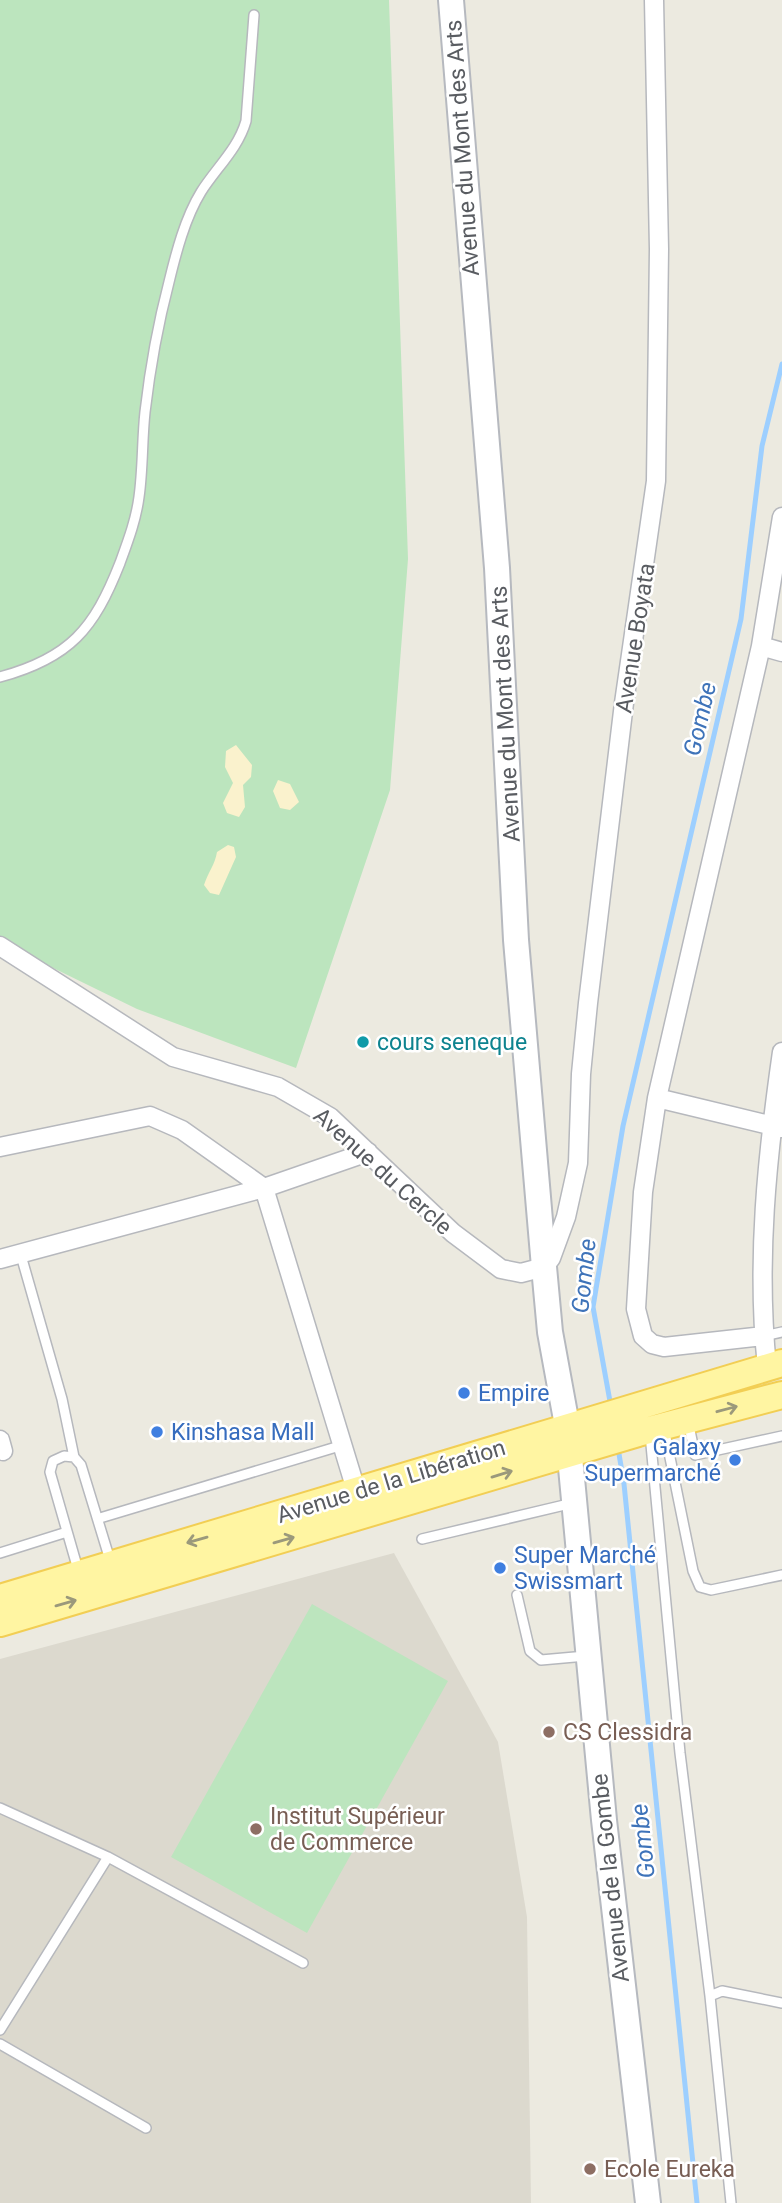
<svg xmlns="http://www.w3.org/2000/svg" width="782" height="2203" font-family="Roboto,sans-serif">
<style>
.education{fill:#dcd9ce}
.green{fill:#bce5be}
.sand{fill:#faf2cd}
.lines{fill:none;stroke-linecap:round;stroke-linejoin:round}
.stream{stroke:#9dcfff;stroke-width:5}
.lane-casing{stroke:#b6b8bd;stroke-width:12}
.street-casing{stroke:#b6b8bd;stroke-width:21}
.secondary-casing{stroke:#b6b9bf;stroke-width:28}
.primary-casing{stroke:#f2ce54;stroke-width:30}
.lane{stroke:#fff;stroke-width:9}
.street{stroke:#fff;stroke-width:18}
.secondary{stroke:#fff;stroke-width:24}
.primary{stroke:#fff5a2;stroke-width:26}
.oneway{stroke:#9b997b}
.culture-dot{fill:#0f9aa8;stroke:#fff;stroke-width:2.5}
.shop-dot{fill:#3f7fe0;stroke:#fff;stroke-width:2.5}
.education-dot{fill:#8d6e63;stroke:#fff;stroke-width:2.5}
.labels{text-anchor:middle;stroke-width:5;stroke-linejoin:round;paint-order:stroke}
.street-label{font-size:23px;fill:#595c61;stroke:#fff}
.culture-label{font-size:23px;fill:#0d838f;stroke:#fff;text-anchor:start}
.shop-label{font-size:23px;fill:#366cbe;stroke:#fff;text-anchor:start}
.education-label{font-size:23px;fill:#785e54;stroke:#fff;text-anchor:start}
.water-label{font-size:24px;font-style:italic;fill:#3e73b9;stroke:#fff}
</style>
<rect width="100%" height="100%" fill="#eceae0"/>
<!-- education -->
<path class="education" d="M394,1553l104,189 29,175 4,286h-531v-544z"/>
<!-- green -->
<path class="green" d="M0,0h389l19,559 -18,231 -94,278 -159,-59 -137,-67z
M312,1604l136,77 -141,252 -136,-76z"/>
<!-- sand -->
<path class="sand" d="M236,745l16,20 -1,12 -8,8 2,22 -6,10 -12,-4 -4,-10 10,-20 -8,-16 1,-16z
M278,780l12,4 9,18 -9,8 -10,-2 -7,-17z
M228,845l6,2 2,10 -17,38 -9,-2 -6,-8c4,-13 11,-20 13,-33z"/>
<g class="lines">
<!-- stream -->
<path class="stream" d="M611,1407l-18,-100 30,-181 118,-507 21,-173 20,-82
M618,1448l6,36 73,719"/>
<!-- lane casing -->
<g class="lane-casing">
<path id="lane" d="M0,677c70,-19 94,-48 120,-114 8,-22 16,-43 19,-66 4,-28 3,-57 6,-85 5,-43 13,-88 24,-130 7,-29 16,-64 32,-90 15,-24 37,-43 45,-71l8,-106
M20,1252l42,147 12,58
M764,1336l18,-4
M688,1421l7,34 87,-19
M664,1428l29,143 7,16 11,3 71,-15
M650,1434l30,319 30,243
M100,1518l243,-73
M422,1539l151,-36
M0,1553l67,-21
M79,1573l-29,-101 3,-11 11,-5 10,1 7,8 29,95
M517,1595l13,56 11,9 45,-4
M0,1808l108,49
M0,2030l108,-173 195,106
M0,2044l146,84
M731,2203l-21,-207 12,-5 60,12"/>
</g>
<!-- street casing -->
<g class="street-casing">
<path id="street" d="M761,646l21,6
M0,946l173,111 105,30 52,30 123,116 48,36 20,4 23,-6 7,-9 15,-41 12,-54 3,-89 7,-71 36,-300 32,-222 3,-232 -5,-249
M657,1098l125,30
M0,1147l150,-31 32,14 82,58 93,305
M0,1259l264,-71 104,-36
M764,1336l-100,11 -12,-3 -9,-8 -7,-27 7,-117 14,-94 104,-452 21,-129
M767,1367c-11,-106 0,-210 15,-315
M0,1440l3,11"/>
</g>
<!-- secondary casing -->
<g class="secondary-casing">
<path id="secondary" d="M451,0l46,568 19,372 28,327 6,65 17,93 37,395 44,383"/>
</g>
<!-- primary casing -->
<g class="primary-casing">
<path id="primary" d="M0,1598l782,-235
M0,1623l638,-190 144,-38"/>
</g>
<!-- lane -->
<use href="#lane" class="lane"/>
<!-- street -->
<use href="#street" class="street"/>
<!-- secondary -->
<use href="#secondary" class="secondary"/>
<!-- primary -->
<use href="#primary" class="primary"/>
</g>
<!-- one-way arrows -->
<defs><path id="oneway-shaft" d="M-6 0H5M1.5-3L5.5 0L1.5 3" fill="none" stroke-width="1.6" stroke-linecap="round" stroke-linejoin="round" transform="scale(1.75)"/></defs>
<g class="oneway">
<use href="#oneway-shaft" transform="translate(727 1409) rotate(-15)"/>
<use href="#oneway-shaft" transform="translate(502 1474) rotate(-17)"/>
<use href="#oneway-shaft" transform="translate(197 1540) rotate(164)"/>
<use href="#oneway-shaft" transform="translate(284 1540) rotate(-16)"/>
<use href="#oneway-shaft" transform="translate(66 1603) rotate(-16)"/>
</g>
<!-- markers -->
<circle class="culture-dot" cx="363" cy="1042" r="7"/>
<g class="shop-dot">
<circle cx="464" cy="1393" r="7"/>
<circle cx="157" cy="1432" r="7"/>
<circle cx="735" cy="1460" r="7"/>
<circle cx="500" cy="1568" r="7"/>
</g>
<g class="education-dot">
<circle cx="549" cy="1732" r="7"/>
<circle cx="256" cy="1829" r="7"/>
<circle cx="590" cy="2169" r="7"/>
</g>
<g class="labels">
<!-- street labels -->
<g class="street-label">
<text transform="translate(462 148) rotate(-94)" y="8">Avenue du Mont des Arts</text>
<text transform="translate(635 638) rotate(-81)" y="8">Avenue Boyata</text>
<text transform="translate(505 714) rotate(-93)" y="8">Avenue du Mont des Arts</text>
<text transform="translate(383 1171) rotate(42)" y="8">Avenue du Cercle</text>
<text transform="translate(391 1481) rotate(-17)" y="8">Avenue de la Libération</text>
<text transform="translate(610 1878) rotate(-96)" y="8">Avenue de la Gombe</text>
</g>
<!-- culture labels -->
<g class="culture-label">
<text x="377" y="1050">cours seneque</text>
</g>
<!-- shop labels -->
<g class="shop-label">
<text x="478" y="1401">Empire</text>
<text x="171" y="1440">Kinshasa Mall</text>
<text x="721" y="1455" text-anchor="end">Galaxy<tspan x="721" dy="26">Supermarché</tspan></text>
<text x="514" y="1563">Super Marché<tspan x="514" dy="26">Swissmart</tspan></text>
</g>
<!-- education labels -->
<g class="education-label">
<text x="563" y="1740">CS Clessidra</text>
<text x="270" y="1824">Institut Supérieur<tspan x="270" dy="26">de Commerce</tspan></text>
<text x="604" y="2177">Ecole Eureka</text>
</g>
<!-- water labels -->
<g class="water-label">
<text transform="translate(700 719) rotate(-77)" y="8">Gombe</text>
<text transform="translate(584 1276) rotate(-84)" y="8">Gombe</text>
<text transform="translate(643 1841) rotate(-96)" y="8">Gombe</text>
</g>
</g>
</svg>
